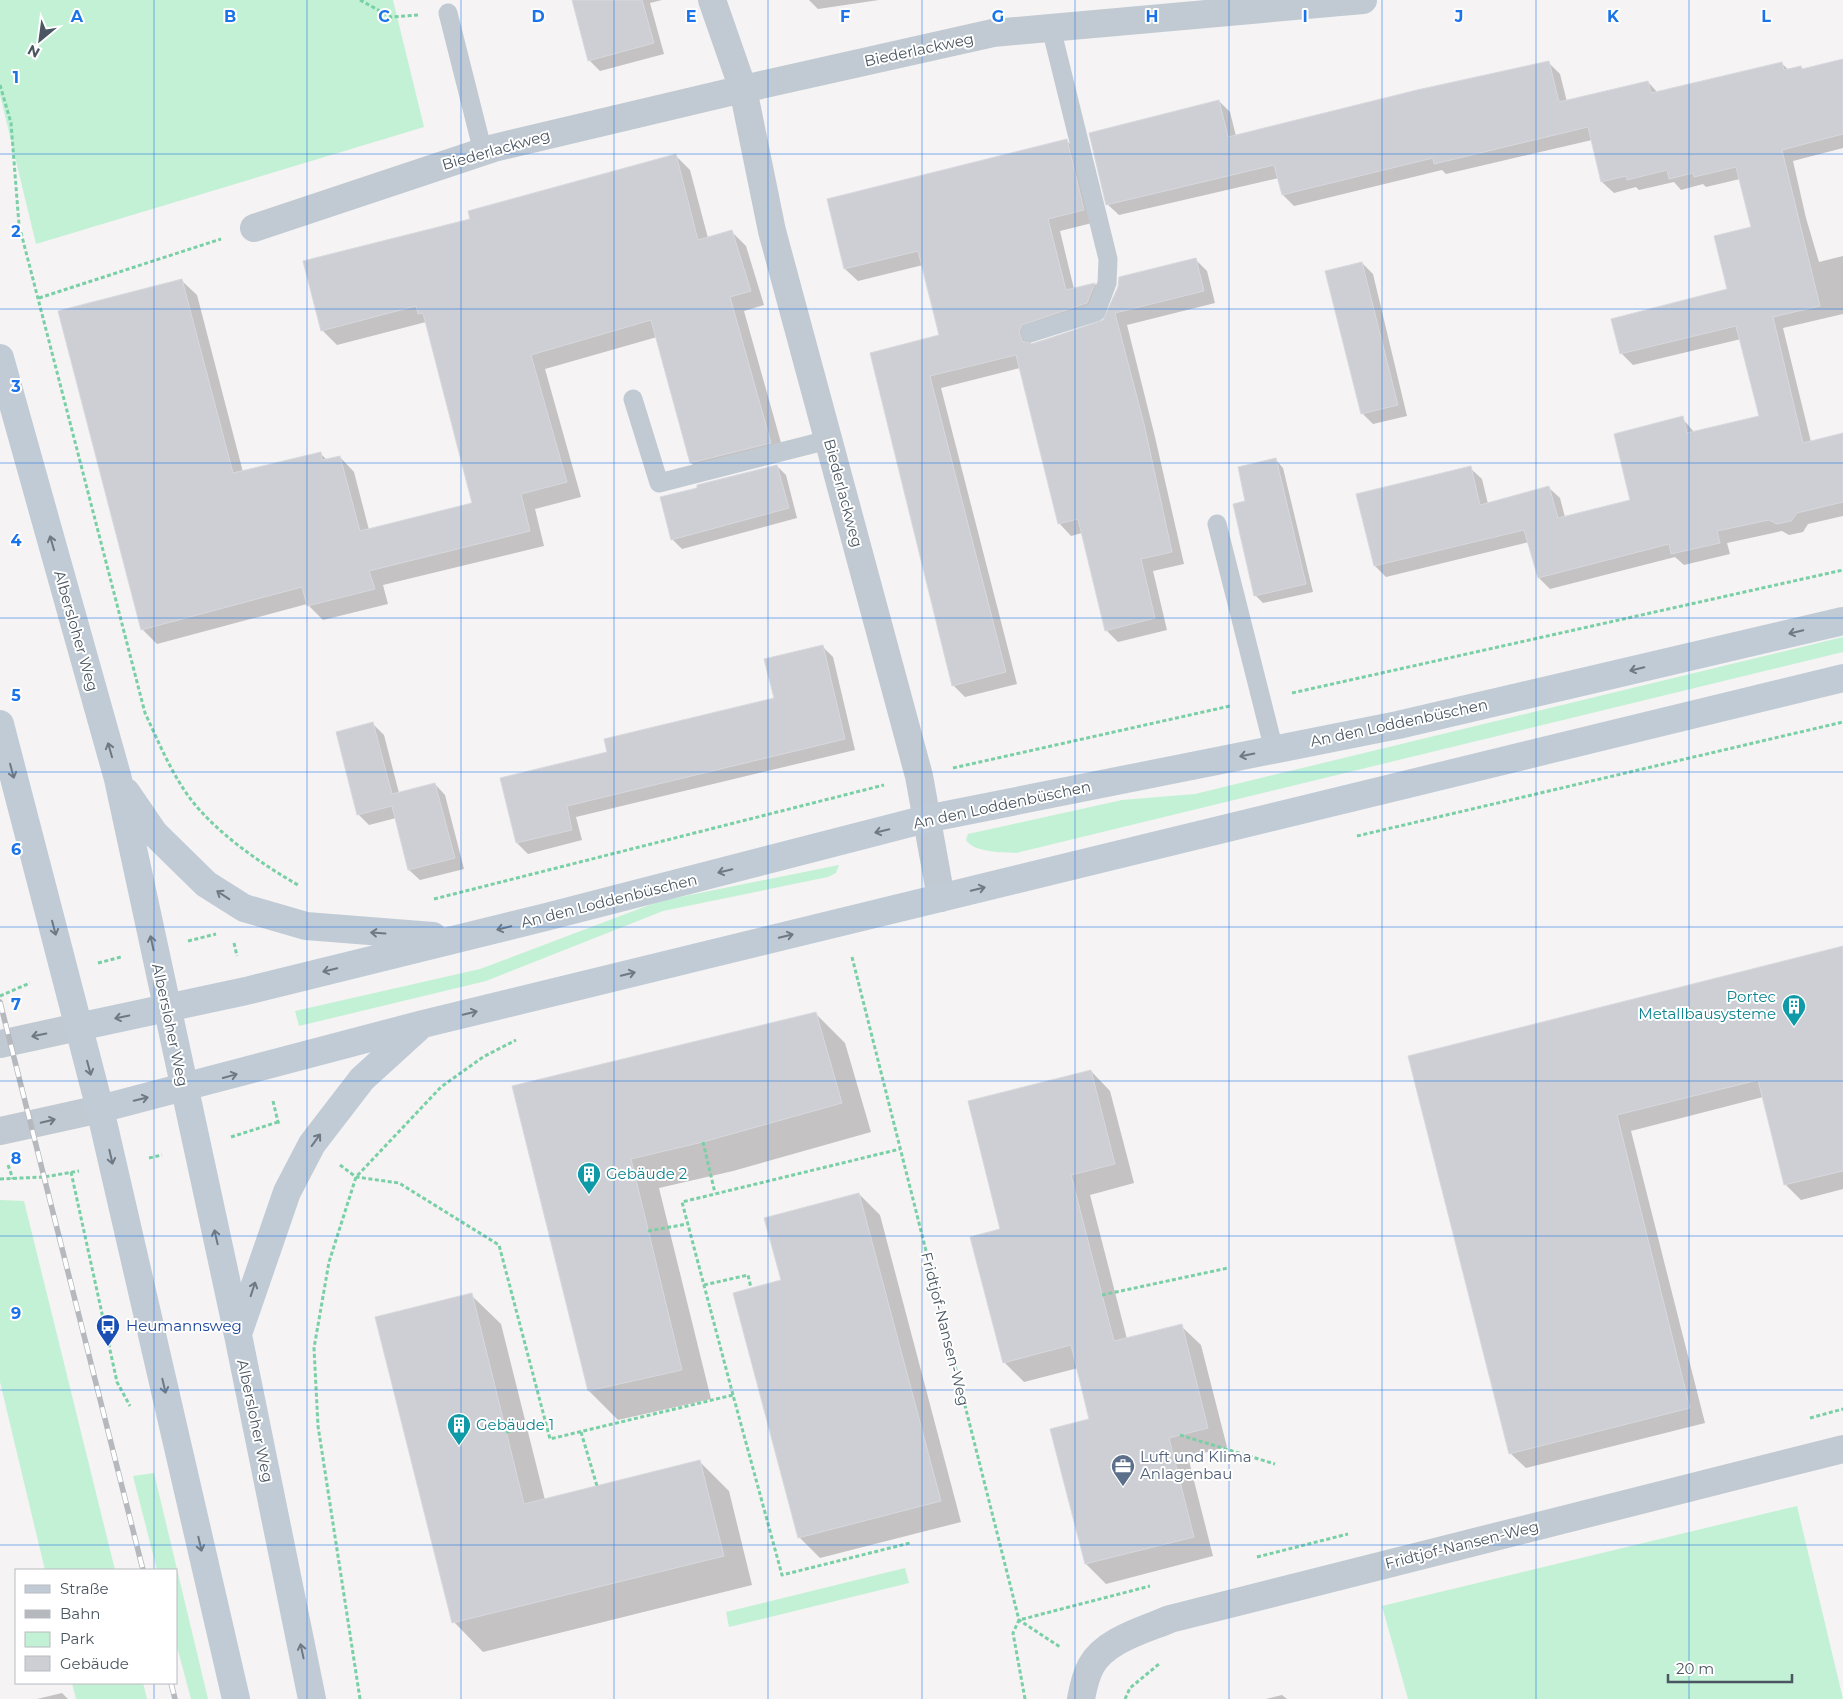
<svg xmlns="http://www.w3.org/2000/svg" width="1843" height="1699" font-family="Montserrat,sans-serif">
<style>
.green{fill:#c3f1d5}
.shadow{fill:#0003}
.building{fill:#cdcfd5;stroke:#d7d9de}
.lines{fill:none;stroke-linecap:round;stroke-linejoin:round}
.path{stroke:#7ad0a6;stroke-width:3;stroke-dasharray:4 2.5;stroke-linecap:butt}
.service{stroke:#c1cad2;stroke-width:19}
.minor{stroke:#c1cad2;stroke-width:28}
.tertiary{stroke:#c1cad2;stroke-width:28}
.secondary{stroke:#c1cbd6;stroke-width:28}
.rail-casing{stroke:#b5b8bd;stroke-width:5.5}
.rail{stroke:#fff;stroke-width:4;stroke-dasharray:11;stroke-linecap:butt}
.oneway{stroke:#6e7984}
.oneway2{stroke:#6e7983}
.grid{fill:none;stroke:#1a73e8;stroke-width:1;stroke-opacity:0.55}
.labels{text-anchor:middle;stroke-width:4;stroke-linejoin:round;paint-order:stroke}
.street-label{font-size:15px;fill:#4a5661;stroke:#fff}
.culture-label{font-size:15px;fill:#0d838f;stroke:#fff;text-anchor:start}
.transit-label{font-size:15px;fill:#164399;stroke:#fff;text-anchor:start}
.service-label{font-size:15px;fill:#4e5e75;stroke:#fff;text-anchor:start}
.grid-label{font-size:16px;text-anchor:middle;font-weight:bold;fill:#1a73e8;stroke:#fff;stroke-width:4;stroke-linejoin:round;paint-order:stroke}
</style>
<rect width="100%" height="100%" fill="#f5f3f3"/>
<!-- green -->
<path class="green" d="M0,0h393l31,127 -388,117 -36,-149z
M1843,637v15l-827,201c-13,-1 -42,0 -50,-13l2,-6 154,-34 73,-6z
M839,865l-3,8 -8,4 -165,34 -177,70 -187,45 -4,-15 185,-42 180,-68z
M0,1200l24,1 91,369h-70l-45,-188z
M154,1473l54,226h-17l-15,-56v-73h-19l-24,-94z
M1797,1506l46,193h-435l-26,-93z
M905,1568l4,15 -180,44 -3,-15z
M72,1683h71l4,16h-71z"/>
<!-- shadow -->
<path class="shadow" d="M574,0h88l-12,3 14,51 -64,17 -11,-11z
M809,0h70l-61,9z
M1843,60v88l-50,13 13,57 13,44 24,-6v58l-60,14 28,114 32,-7v81l-35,8 -5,8 -14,3 -7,-4 -55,12 3,11 -46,11 -9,-8 -125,32 -11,-11 -10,-36 -143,35 -11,-11 95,-98 12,11 6,25 60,-17 12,11 5,19 66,-16 51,-83 12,14 66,-15 -19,-78 -108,26 -11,-11 -9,-34 116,-30 23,-62 -12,-49 -34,8 -3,-3 -22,6 -7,-8 -35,8 -3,-3 -22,6 -12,-11 -10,-42 -146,34 -4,-4 -148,36 -11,-11 -4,-17 -160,37 -12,-11 112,-103 11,11 6,24 312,-74 12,12 7,28 81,-20 10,11 123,-30 8,7 11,-3 3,3z
M1066,140l12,12 18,70 -36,9 14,58 21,-5 12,12 -73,41 -4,7 74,-23 15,-34 76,-28 12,12 8,32 -88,22 28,112 29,127 -31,7 14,59 -49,12 -12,-12 -24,-97 -11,3 -12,-13 -39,-155 -79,20 76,296 -52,13 -12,-12 -82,-331 70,-18 -18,-71 -65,16 -13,-12 -17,-69z
M676,156l14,14 18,68 23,-7 15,15 18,59 -20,6 41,146 -79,20 -15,-14 -34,-126 -112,32 36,128 -46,12 9,37 -161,39 5,19 -65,16 -16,-16 -150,40 -14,-14 39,-349 15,14 46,177 77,-19 7,7 13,-3 14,15 15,58 104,-27 -47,-181 -89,23 -15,-15 150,-110z
M1362,263l11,11 34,142 -34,8 -11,-11z
M1275,459l8,9 30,124 -50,11 -8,-8 -8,-93z
M777,466l9,9 11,43 -115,31 -10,-10z
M822,646l11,11 22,93 -279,67 6,23 -54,14 -11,-11 -15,-64 107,-26 166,-54z
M373,724l11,11 15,58 36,-9 10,11 19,74 -44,11 -11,-10 -13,-52 -27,7 -10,-10 -21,-82z
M1843,947v242l-42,11 -15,-15 -23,-88 -132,34 74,292 -179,45 -16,-15 -101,-396z
M815,1013l30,30 26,89 -138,39 -74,17 52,211 -93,21 -29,-29 -75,-305z
M1091,1071l19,20 24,92 -44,12 37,144 54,-13 20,19 26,102 -39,10 25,99 -107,28 -20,-20 -34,-134 39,-10 -13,-52 -54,14 -20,-20 -2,-132z
M859,1194l21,21 81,307 -141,36 -21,-21 -16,-256z
M471,1295l30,29 44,176 154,-39 30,30 23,94 -269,67 -29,-30z
M62,1693l6,6h-31z
M1282,1695l5,4h-21z"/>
<!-- building -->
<path class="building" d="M572,0h70l12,43 -66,18z
M1843,59v75l-61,16 38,156 -47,11 30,126 40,-10v69l-46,11 -6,8 -14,3 -8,-4 -52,11 3,12 -49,11 -2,-10 -131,34 -14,-48 -150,36 -18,-72 115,-28 9,39 69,-19 9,32 72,-18 -16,-66 69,-18 4,17 72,-17 -23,-90 -116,28 -9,-35 116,-30 -13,-53 37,-9 -15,-60 -42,10 -1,-4 -24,6 -2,-9 -40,10 -1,-4 -25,6 -13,-55 -154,37 -1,-6 -151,37 -8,-30 -168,40 -17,-72 130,-33 9,37 189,-47 132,-29 10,41 89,-21 3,12 131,-31 2,8 17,-4 1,3z
M1067,139l17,71 -36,9 18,71 29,-7 -8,20 -65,22 -3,6 3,10 11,3 70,-24 15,-33 1,-10 77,-19 8,33 -89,22 29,111 28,128 -31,7 14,59 -50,13 -27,-112 -20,5 -42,-169 -86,21 76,296 -54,14 -82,-333 69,-18 -21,-84 -74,18 -17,-70z
M676,154l22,86 34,-10 19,61 -21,6 41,146 -81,20 -39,-143 -120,35 36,127 -46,12 9,37 -161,40 6,18 -68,17 -5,-19 -161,43 -83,-319 124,-32 51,194 88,-21 1,8 18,-4 20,75 112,-28 -49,-190 -5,1 -2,-8 -95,25 -18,-70 167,-42 -2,-8z
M1362,262l36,143 -37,9 -36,-143z
M1276,458l30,126 -52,12 -21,-92 12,-3 -7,-34z
M777,465l12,43 -118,32 -11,-43 37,-9v-3z
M823,645l22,94 -278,67 5,24 -56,13 -16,-65 107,-26 -3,-13 170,-41 -10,-39z
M373,722l19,72 43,-11 20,75 -47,12 -16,-64 -35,9 -21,-83z
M1843,946v225l-59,14 -26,-105 -141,35 73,293 -181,46 -101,-398z
M816,1012l26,91 -139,39 -72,17 51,211 -94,21 -76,-305z
M1091,1070l24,94 -44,11 43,166 68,-17 26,104 -39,10 25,99 -109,27 -35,-135 39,-10 -18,-74 -68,18 -33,-126 30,-8 -32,-128z
M859,1193l82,308 -143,37 -65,-245 48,-13 -17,-62z
M472,1293l52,211 176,-44 24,96 -272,67 -77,-306z"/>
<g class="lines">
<!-- path -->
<path class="path" d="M360,0l31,17 27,-2
M0,85l11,38 8,102 126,488c15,32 29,67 52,94 28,32 65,57 101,78
M39,298l182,-59
M1292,693l551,-123
M953,768l277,-62
M1357,836l486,-114
M434,899l450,-114
M188,941l28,-7
M234,943l3,13
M852,957l167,663 41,27
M98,963l23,-6
M0,996l30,-13
M273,1101l5,21 4,2
M231,1137l47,-15
M703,1142l12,51
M149,1158l13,-3
M8,1165l5,14
M340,1165l16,12 43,6 100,62 51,194 183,-44 49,180 128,-32
M71,1172l46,210 13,24
M0,1179l44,-2 35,-6
M648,1231l39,-7
M704,1285l44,-10 3,13
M1102,1295l126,-27
M733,1395l-51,-193 218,-53
M1810,1418l33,-9
M506,1432l40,-9
M581,1432l16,54
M1180,1435l95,29
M1257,1557l91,-23
M360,1699l-42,-273 -4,-78 15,-86 27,-85 85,-90 42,-30 33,-17
M1025,1699l-12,-66 6,-13 131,-34
M1125,1699l5,-11 29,-24"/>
<!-- service -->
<path class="service" d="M448,13l35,139
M1030,333l66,-21 11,-29 1,-24 -57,-231
M633,399l26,84 169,-43
M1217,524l57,226"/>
<!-- minor -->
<path class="minor" d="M712,0l31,89 29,142 147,545 22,122
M254,228l240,-80 249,-59 250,-56 370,-33
M1081,1699c2,-11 5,-24 10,-33 14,-26 53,-36 79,-47l673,-170"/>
<!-- tertiary -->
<path class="tertiary" d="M0,1044l78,-17
M0,1131l100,-22"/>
<!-- secondary -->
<path class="secondary" d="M0,358l118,421 120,556 74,364
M0,724l100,385 136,590
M126,792l28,41 52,51 38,24 62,18 127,10
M78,1027l168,-36 300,-74 380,-98 472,-94 445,-104
M100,1109l323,-85 1420,-346
M238,1334l49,-142 25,-48 50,-65 56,-51"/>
<!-- rail casing -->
<g class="rail-casing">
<path id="rail" d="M0,1002l143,568
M171,1683l4,16"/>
</g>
<!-- rail -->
<use href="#rail" class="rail"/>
</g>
<!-- one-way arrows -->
<defs><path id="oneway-shaft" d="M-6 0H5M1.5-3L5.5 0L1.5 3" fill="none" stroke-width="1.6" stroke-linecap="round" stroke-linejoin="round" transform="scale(1.25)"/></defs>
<g class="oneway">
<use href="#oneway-shaft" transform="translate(52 543) rotate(-106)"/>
<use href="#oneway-shaft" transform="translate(1796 632) rotate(167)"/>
<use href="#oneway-shaft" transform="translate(1637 669) rotate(167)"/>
<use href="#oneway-shaft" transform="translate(110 750) rotate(-106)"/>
<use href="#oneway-shaft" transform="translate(1247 755) rotate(169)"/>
<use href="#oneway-shaft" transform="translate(12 771) rotate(75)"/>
<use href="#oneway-shaft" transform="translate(882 831) rotate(166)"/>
<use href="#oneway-shaft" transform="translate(725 871) rotate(166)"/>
<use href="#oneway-shaft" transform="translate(978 889) rotate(-14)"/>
<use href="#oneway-shaft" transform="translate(223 895) rotate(-147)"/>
<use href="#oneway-shaft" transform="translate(54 928) rotate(75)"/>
<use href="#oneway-shaft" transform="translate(504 928) rotate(166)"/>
<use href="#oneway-shaft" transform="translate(378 933) rotate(-176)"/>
<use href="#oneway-shaft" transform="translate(786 936) rotate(-14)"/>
<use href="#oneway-shaft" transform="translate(152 943) rotate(-102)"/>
<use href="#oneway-shaft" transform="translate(330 970) rotate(166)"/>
<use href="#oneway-shaft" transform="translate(628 974) rotate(-14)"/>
<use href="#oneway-shaft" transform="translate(470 1013) rotate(-14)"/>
<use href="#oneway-shaft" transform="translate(122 1017) rotate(168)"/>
<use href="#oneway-shaft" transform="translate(89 1068) rotate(75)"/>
<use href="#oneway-shaft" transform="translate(230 1076) rotate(-15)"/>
<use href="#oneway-shaft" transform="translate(141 1099) rotate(-14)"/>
<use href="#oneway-shaft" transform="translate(316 1140) rotate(-54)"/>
<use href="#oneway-shaft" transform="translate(111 1157) rotate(77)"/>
<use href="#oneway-shaft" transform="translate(216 1237) rotate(-103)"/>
<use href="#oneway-shaft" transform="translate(253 1289) rotate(-72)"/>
<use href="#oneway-shaft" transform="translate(164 1386) rotate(77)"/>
<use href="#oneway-shaft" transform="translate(200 1544) rotate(77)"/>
<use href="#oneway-shaft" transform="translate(302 1651) rotate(-102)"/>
</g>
<g class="oneway2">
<use href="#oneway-shaft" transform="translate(39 1035) rotate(168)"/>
<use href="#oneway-shaft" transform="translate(48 1121) rotate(-13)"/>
</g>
<!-- grid -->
<path class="grid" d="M154,0v1570M307,0v1699M461,0v1699M614,0v1699M768,0v1699M922,0v1699M1075,0v1699M1229,0v1699M1382,0v1699M1536,0v1699M1689,0v1699M0,154h1843M0,309h1843M0,463h1843M0,618h1843M0,772h1843M0,927h1843M0,1081h1843M0,1236h1843M0,1390h1843M0,1545h1843M154,1683v16"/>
<!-- icons -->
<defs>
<g id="building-pin" transform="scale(1.25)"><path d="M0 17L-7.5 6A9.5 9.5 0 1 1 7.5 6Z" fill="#0f9aa8" stroke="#fff"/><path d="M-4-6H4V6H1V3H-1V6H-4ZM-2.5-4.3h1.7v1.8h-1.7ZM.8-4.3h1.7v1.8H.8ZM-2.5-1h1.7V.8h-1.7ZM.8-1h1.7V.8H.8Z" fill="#fff"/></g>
<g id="bus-pin" transform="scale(1.25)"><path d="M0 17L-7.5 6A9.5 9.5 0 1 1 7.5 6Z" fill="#1a4fb4" stroke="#fff"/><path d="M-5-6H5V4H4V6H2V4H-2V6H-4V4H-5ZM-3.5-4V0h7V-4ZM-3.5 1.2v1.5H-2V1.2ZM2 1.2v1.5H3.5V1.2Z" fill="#fff"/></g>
<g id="office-pin" transform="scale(1.25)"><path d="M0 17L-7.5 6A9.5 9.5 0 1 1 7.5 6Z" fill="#5c6f8a" stroke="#fff"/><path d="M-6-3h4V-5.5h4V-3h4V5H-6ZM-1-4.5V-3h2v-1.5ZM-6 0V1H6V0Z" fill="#fff"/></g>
</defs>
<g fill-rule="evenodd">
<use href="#building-pin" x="1794" y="1006"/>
<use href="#building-pin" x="589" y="1174"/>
<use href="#bus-pin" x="108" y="1326"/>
<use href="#building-pin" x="459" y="1425"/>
<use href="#office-pin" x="1123" y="1466"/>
</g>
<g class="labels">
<!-- street labels -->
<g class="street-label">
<text transform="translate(919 50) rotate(-12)" y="5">Biederlackweg</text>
<text transform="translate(496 150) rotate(-16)" y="5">Biederlackweg</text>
<text transform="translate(843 493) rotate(75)" y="5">Biederlackweg</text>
<text transform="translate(76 631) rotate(74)" y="5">Albersloher Weg</text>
<text transform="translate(1399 723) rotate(-12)" y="5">An den Loddenbüschen</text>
<text transform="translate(1002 805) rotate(-12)" y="5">An den Loddenbüschen</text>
<text transform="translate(609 901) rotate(-14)" y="5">An den Loddenbüschen</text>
<text transform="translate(170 1025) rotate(78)" y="5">Albersloher Weg</text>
<text transform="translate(945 1329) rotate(76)" y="5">Fridtjof-Nansen-Weg</text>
<text transform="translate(255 1421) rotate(78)" y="5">Albersloher Weg</text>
<text transform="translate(1462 1545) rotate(-14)" y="5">Fridtjof-Nansen-Weg</text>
</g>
<!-- culture labels -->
<g class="culture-label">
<text x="1776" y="1002" text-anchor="end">Portec<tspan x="1776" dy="17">Metallbausysteme</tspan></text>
<text x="606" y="1179">Gebäude 2</text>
<text x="476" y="1430">Gebäude 1</text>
</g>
<!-- transit labels -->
<g class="transit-label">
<text x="126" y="1331">Heumannsweg</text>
</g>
<!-- service labels -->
<g class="service-label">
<text x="1140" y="1462">Luft und Klima<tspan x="1140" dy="17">Anlagenbau</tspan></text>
</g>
</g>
<g class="grid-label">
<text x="77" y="22">A</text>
<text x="230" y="22">B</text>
<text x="384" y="22">C</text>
<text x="538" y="22">D</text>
<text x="691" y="22">E</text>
<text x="845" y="22">F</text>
<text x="998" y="22">G</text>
<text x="1152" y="22">H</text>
<text x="1305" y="22">I</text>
<text x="1459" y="22">J</text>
<text x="1613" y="22">K</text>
<text x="1766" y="22">L</text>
<text x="16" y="83">1</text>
<text x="16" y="237">2</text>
<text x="16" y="392">3</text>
<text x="16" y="546">4</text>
<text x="16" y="701">5</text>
<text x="16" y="855">6</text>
<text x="16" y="1010">7</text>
<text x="16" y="1164">8</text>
<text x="16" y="1319">9</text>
</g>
<!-- legend -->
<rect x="15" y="1569" width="162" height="115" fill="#ffffff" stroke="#b7bbc0"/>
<rect x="25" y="1585" width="25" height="8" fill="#c1cbd6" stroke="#b7bbc0"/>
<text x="60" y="1594" font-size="15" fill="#4a5661">Straße</text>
<rect x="25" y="1610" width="25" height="8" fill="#b5b8bd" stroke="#b7bbc0"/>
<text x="60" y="1619" font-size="15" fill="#4a5661">Bahn</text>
<rect x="25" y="1632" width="25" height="15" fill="#c3f1d5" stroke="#b7bbc0"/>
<text x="60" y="1644" font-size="15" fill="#4a5661">Park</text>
<rect x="25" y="1656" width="25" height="15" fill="#cdcfd5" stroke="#b7bbc0"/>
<text x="60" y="1669" font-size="15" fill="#4a5661">Gebäude</text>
<!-- north arrow -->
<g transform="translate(40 40) rotate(209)" stroke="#ffffff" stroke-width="4" paint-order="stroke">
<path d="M0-4L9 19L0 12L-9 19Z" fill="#4a5661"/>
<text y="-8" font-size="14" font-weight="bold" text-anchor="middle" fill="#4a5661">N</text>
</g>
<!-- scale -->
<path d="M1668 1674v8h124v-8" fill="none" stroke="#4a5661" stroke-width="2.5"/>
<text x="1676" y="1674" font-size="15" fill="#4a5661" stroke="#ffffff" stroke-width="4" paint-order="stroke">20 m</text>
</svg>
